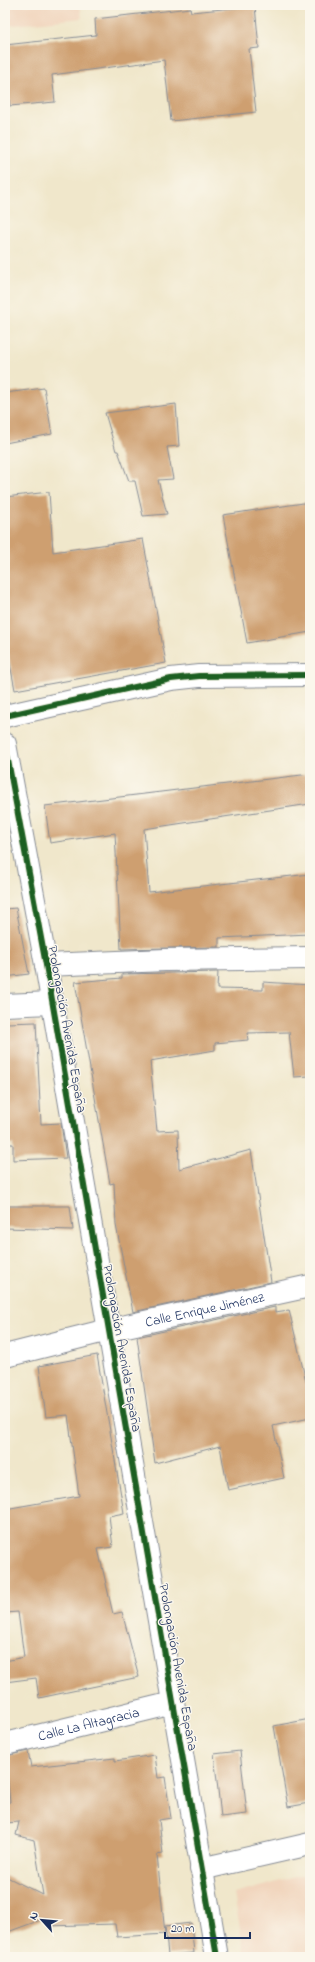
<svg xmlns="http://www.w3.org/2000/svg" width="315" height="1962" font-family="'Indie Flower',sans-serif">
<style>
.built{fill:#f1d5bd}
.building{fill:#ce9f70}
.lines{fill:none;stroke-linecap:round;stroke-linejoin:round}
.minor-casing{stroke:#868b94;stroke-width:24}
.minor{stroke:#fff;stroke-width:22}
.cycleway-casing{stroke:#fbf7ec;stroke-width:8}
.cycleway{stroke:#1b5e20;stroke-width:6}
.labels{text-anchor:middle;stroke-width:3;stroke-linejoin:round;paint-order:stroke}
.street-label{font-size:14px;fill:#1b2f5e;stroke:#fbf7ec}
</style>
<rect width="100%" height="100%" fill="#fbf7ec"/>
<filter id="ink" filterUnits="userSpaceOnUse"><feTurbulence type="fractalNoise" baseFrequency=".025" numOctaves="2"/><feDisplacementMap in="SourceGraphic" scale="8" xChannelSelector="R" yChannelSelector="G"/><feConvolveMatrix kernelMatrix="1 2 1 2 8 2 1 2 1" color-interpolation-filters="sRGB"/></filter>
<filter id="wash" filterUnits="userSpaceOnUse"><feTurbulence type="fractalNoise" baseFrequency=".012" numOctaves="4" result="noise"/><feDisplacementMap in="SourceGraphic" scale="16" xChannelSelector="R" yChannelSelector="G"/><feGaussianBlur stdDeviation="0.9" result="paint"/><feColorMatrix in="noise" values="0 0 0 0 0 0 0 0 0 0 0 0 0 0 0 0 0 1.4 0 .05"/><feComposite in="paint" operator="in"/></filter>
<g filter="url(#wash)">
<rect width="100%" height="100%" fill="#f0e7cb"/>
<!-- built -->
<path class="built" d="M5,5h75l2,13 -77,8z
M310,1873v84h-65l-11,-63z"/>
<g id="blocks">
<!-- building -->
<path class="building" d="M255,6l4,42 -10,1 7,63 -85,9 -7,-61 -112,15 3,27 -45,4 -3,-26 -2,1v-36l91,-10 -1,-16 95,-11 1,4z
M44,388l8,46 -47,9v-50z
M176,404l3,42 -12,1 6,32 -15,1 9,34 -24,2 -8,-35h-6l-11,-30h-2l-11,-38z
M49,492l4,60 90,-13 23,124 -151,27 -10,-53v-140z
M310,502v130l-63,11 -24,-128z
M310,774v30l-166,25 5,63 161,-18v60l-91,4v9l-98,2 -6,-116 -65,10 -5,-37z
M16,908l13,66 -24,3v-68z
M218,972l-1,17 46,1v-8l47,3v91l-16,1 -5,-45 -42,1 1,7 -33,3v7l-65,11 7,70 21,-1 1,39 72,-19 20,132 -138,30 -17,-87 -2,-42 -4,1 -35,-202 47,-4v-4z
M36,1022l5,102 20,-1 5,35 -53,2v-16h-8v-105h3l-1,-16z
M5,1206h65l3,24 -68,-2z
M275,1307v5l14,-2 21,88v20l-37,8 11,52 -56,12 -8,-44 -65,17 -18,-126z
M97,1355l27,158 -15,3 4,31 -15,2 15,65 9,-2 17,65 -100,21 -3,-20 -31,4v-21l19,-4 -6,-45 -13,1v-104l74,-13 -11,-81 -22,2 -7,-51z
M310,1719v84l-22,4 -14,-81z
M28,1751l3,16 84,-9v3l40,-6 3,23 7,-1 6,41 -12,2 4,34 -6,1 8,79 -48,3 -2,-13 -68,2 -1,-8 -41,15v-57l38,19 -9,-55 -18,-5 3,-13 -14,1v-20l5,-1 -5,-46z
M240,1751l7,63 -26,3 -7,-63z
M191,1923l3,30 -26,2 -3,-29z"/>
</g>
</g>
<g filter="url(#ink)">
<use href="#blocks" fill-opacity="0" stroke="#868b94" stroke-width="1"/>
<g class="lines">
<!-- minor casing -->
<g class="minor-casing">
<g id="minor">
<path d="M5,716l166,-37 28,-3 111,-1"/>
<path d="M5,744l41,221 171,992"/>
<path d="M46,965l119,-5 145,-2"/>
<path d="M5,1005l46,-2"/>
<path id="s1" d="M5,1356l103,-26 202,-44"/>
<path id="s2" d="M5,1744l168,-41"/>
<path d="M201,1869l109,-25"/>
</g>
</g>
<!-- minor -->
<use href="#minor" class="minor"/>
<!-- cycleway casing -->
<g class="cycleway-casing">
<path id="cycleway" d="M5,716l166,-37 28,-3 111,-1
M5,744l41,221 171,992"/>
</g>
<!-- cycleway -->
<use href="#cycleway" class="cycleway"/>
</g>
</g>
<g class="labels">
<!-- street labels -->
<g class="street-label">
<text transform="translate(68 1029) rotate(80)" y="5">Prolongación Avenida España</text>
<text dy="5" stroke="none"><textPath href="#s1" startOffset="205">Calle Enrique Jiménez</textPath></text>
<text transform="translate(123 1348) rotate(80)" y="5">Prolongación Avenida España</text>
<text transform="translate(179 1667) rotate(80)" y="5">Prolongación Avenida España</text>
<text dy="5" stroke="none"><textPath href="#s2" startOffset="86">Calle La Altagracia</textPath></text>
</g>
</g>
<!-- margin -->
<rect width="315" height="1962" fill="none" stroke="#fbf7ec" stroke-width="20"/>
<!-- north arrow -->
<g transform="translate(42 1920) rotate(297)" stroke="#fbf7ec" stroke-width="3" paint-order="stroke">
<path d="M0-3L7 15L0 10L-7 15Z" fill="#1b2f5e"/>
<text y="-6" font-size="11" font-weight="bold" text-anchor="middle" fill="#1b2f5e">N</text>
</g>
<!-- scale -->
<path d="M165 1932v6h85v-6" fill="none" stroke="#1b2f5e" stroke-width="2"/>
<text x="171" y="1932" font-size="12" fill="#1b2f5e" stroke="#fbf7ec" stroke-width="3" paint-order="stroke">20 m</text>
</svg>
